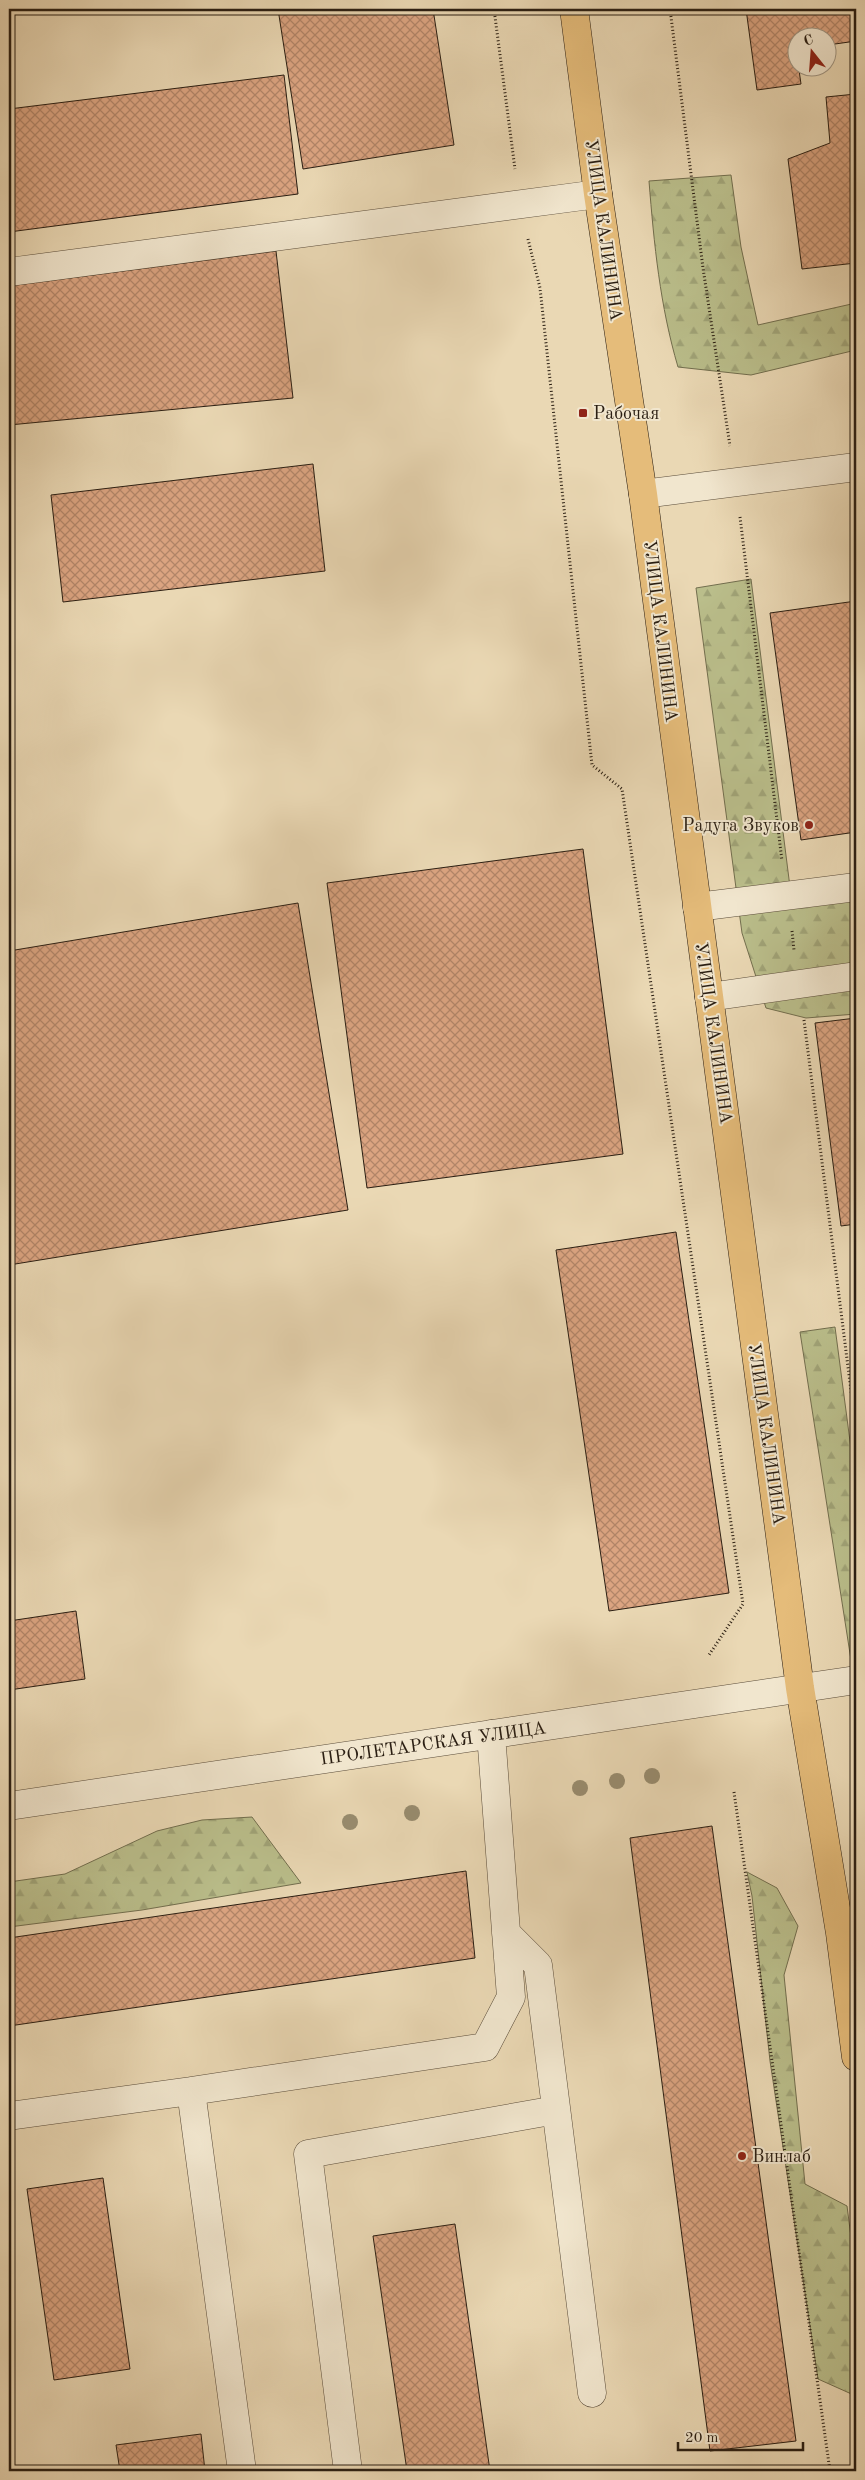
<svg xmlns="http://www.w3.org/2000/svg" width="865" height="2480" font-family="'Old Standard TT',serif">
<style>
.forest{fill:url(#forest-firs);stroke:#726e4e}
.building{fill:url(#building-cross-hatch);stroke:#2a1e12}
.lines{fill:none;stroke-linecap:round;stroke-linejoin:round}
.minor-casing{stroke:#5a4c3a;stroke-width:29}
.major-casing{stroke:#2a1e12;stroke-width:29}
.path{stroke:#2a1e12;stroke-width:3;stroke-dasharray:1 2.5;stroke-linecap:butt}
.minor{stroke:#f1e6ce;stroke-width:28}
.major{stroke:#e5bc7a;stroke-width:28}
.tree{fill:#988c6f}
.poi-dot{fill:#8f2418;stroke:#f1e6ce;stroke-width:2}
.labels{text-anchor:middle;stroke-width:4;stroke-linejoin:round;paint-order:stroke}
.street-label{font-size:18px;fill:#2a1e12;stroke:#f1e6ce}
.poi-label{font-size:18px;fill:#2a1e12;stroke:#f1e6ce;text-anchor:start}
</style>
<defs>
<pattern id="forest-firs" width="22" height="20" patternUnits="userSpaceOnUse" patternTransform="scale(1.25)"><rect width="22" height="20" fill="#babe8b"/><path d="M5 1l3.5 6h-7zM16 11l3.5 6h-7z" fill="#a0a377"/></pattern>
<pattern id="building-cross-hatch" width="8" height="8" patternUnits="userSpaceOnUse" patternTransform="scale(1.25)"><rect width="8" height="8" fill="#dba481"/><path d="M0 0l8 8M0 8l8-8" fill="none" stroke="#b28568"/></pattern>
</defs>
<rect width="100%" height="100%" fill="#ead8b4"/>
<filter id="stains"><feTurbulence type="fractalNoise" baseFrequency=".004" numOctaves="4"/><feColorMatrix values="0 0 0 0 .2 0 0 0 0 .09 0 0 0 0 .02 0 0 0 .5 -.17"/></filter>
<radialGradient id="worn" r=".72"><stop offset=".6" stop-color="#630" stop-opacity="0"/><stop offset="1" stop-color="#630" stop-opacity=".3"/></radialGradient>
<!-- forest -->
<path class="forest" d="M731,175l10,72 17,78 98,-22v47l-105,25 -73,-8c-18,-61 -24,-123 -29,-186z
M751,579l39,308 66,-8v135l-50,4 -40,-10 -24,-75 -46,-345z
M835,1327l21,160v173h-5l-51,-328z
M252,1817l49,66 -159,27 -133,17v-45l56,-8 92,-43 45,-11z
M747,1872l30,16 21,38 -14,49 21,209 42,22 9,70v120l-38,-17 -48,-318 -18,-165z"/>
<!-- building -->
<path class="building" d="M278,9h155l21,136 -151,24z
M746,9h110v32l-28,4v-7h-30l-2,11 5,35 -44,6z
M284,75l14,119 -289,38v-123z
M856,94v169l-54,6 -14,-110 42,-16 -4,-46z
M276,251l17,147 -284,27v-139z
M313,464l12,107 -262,31 -12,-107z
M856,601v231l-55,8 -31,-227z
M583,849l40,305 -256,34 -40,-305z
M298,903l50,307 -339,55v-314z
M856,1018v206l-15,2 -26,-203z
M676,1232l53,361 -120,18 -53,-361z
M76,1611l9,68 -76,11v-69z
M712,1826l84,615 -86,10 -80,-613z
M466,1871l9,87 -466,68v-88z
M103,2178l27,191 -76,11 -27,-191z
M455,2224l35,247h-83l-34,-235z
M201,2434l4,37h-85l-4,-26z"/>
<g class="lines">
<!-- minor casing -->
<g class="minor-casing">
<path id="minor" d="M9,272l589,-78
M643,494l213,-27
M697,907l159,-20
M709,997l147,-21
M9,1806l847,-126
M506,1933l32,32 54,428
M9,2116l182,-25
M242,2471l-51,-380 294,-44 26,-50 -20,-263
M348,2471l-40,-317 248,-44"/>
</g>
<!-- major casing -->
<g class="major-casing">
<path id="major" d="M574,9l24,185 45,300 157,1194 40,245 16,124"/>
</g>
<!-- path -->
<path class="path" d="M494,9l21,160
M670,9l33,259 27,178
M528,239l12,49 52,477 30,24 121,815 -34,51
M740,517l42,344
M792,931l2,19
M804,1020l52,410
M734,1792l96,679"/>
<!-- minor -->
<use href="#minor" class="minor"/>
<!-- major -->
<use href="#major" class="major"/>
</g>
<!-- trees -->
<g class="tree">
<circle cx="652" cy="1776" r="8"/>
<circle cx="617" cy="1781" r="8"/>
<circle cx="580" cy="1788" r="8"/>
<circle cx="412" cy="1813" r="8"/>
<circle cx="350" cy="1822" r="8"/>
</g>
<!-- markers -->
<g class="poi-dot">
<rect x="578" y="408" width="10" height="10" rx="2.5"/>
<circle cx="809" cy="825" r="5"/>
<circle cx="742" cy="2156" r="5"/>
</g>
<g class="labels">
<!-- street labels -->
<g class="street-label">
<text transform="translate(604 230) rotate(82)" y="6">УЛИЦА КАЛИНИНА</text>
<text transform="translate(661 631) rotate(83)" y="6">УЛИЦА КАЛИНИНА</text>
<text transform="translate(714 1033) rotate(82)" y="6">УЛИЦА КАЛИНИНА</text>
<text transform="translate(767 1434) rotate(82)" y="6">УЛИЦА КАЛИНИНА</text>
<text transform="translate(433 1743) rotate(-8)" y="6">ПРОЛЕТАРСКАЯ УЛИЦА</text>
</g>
<!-- poi labels -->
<g class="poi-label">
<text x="593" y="419">Рабочая</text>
<text x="799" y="831" text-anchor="end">Радуга Звуков</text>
<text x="752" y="2162">Винлаб</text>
</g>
</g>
<!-- margin -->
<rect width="865" height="2480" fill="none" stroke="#ead8b4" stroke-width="30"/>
<rect x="10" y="10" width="845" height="2460" fill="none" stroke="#2a1e12" stroke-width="2.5"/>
<rect x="15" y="15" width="835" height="2450" fill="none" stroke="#2a1e12"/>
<!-- north arrow -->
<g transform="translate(812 52) rotate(343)"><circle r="24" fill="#f1e6ce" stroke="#a19683"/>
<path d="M0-4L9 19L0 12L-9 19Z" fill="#8f2418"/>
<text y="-8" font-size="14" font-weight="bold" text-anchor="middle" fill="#2a1e12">С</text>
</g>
<!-- scale -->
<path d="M678 2442v8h125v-8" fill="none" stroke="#2a1e12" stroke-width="2.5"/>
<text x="685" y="2442" font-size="15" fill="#2a1e12" stroke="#f1e6ce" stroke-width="4" paint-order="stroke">20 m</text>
<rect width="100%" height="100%" filter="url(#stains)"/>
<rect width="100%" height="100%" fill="url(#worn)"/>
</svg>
